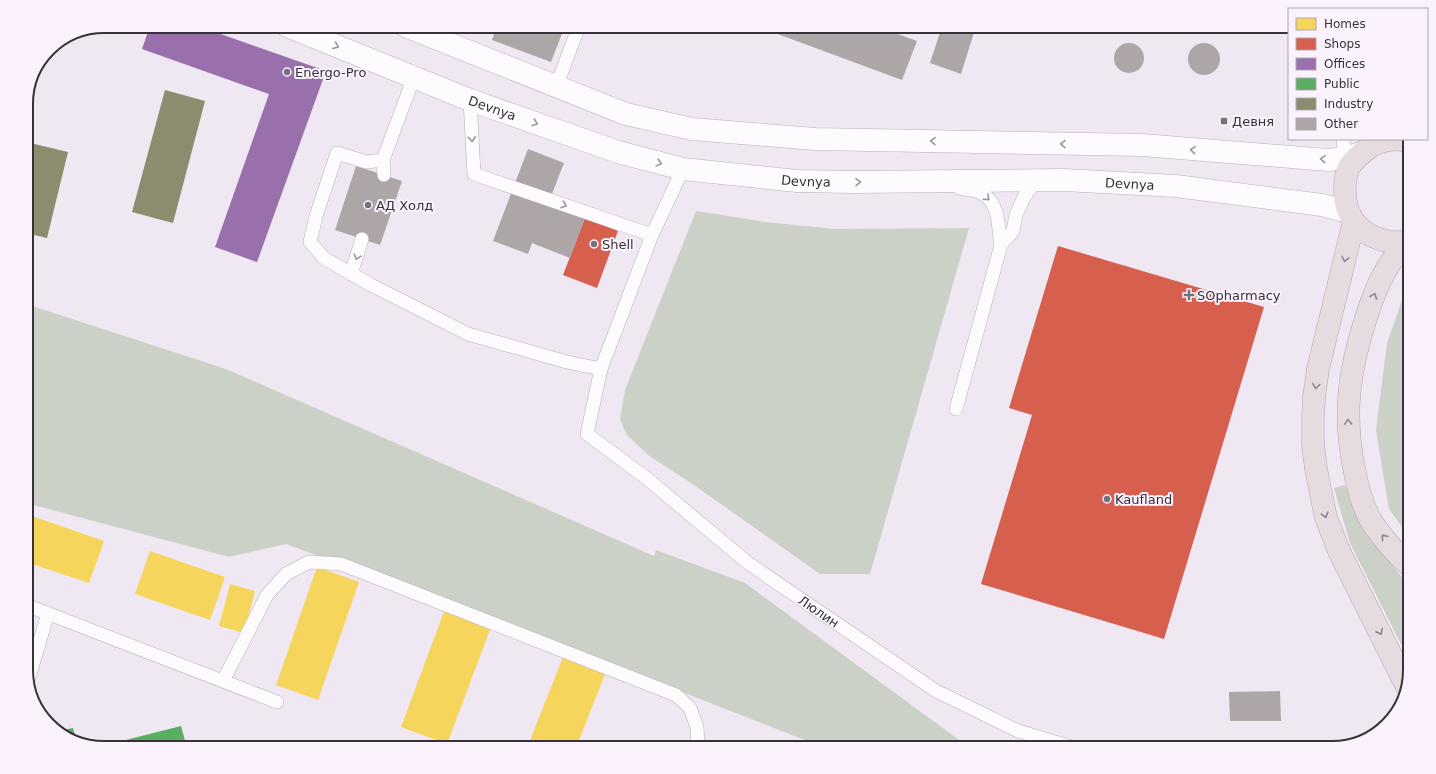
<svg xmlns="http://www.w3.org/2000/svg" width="1436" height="774" font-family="'DejaVu Sans',sans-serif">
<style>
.green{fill:#cbd1c7}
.homes{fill:#f6d55c}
.shops{fill:#d6604d}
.offices{fill:#9970ab}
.public{fill:#5aae61}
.industry{fill:#8c8c6e}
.building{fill:#aea6a6}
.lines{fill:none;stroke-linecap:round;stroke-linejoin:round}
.service-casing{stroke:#b7b1ba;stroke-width:14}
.secondary-casing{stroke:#b7b1ba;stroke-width:23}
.trunk-casing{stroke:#b4a5ad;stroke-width:23}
.service{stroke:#fdfbfd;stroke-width:13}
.secondary{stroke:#fdfbfd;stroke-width:22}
.trunk{stroke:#e6dce0;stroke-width:22}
.oneway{stroke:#9a969b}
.oneway2{stroke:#8e868c}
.poi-dot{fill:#77717a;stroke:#fbf2fe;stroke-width:1.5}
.labels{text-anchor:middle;stroke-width:4;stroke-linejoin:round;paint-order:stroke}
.poi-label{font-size:13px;fill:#373139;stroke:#fbf2fe;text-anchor:start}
.street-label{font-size:13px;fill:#373139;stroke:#fbf2fe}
.rim{fill:none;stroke:#373139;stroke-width:2}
</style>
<rect width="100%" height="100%" fill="#efe7f2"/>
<!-- green -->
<path class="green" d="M696,211l69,11 70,7 134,-1 -99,346h-50l-126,-89 -46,-30 -21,-20 -7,-15 5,-30z
M1410,277v261l-21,-29 -13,-79 11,-87z
M26,304l200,65 428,187 2,-6 89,33 225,165h-145l-199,-78 -340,-126 -57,13 -203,-54z
M1345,485l19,46 46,56v75l-60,-119 -16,-55z"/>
<!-- homes -->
<path class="homes" d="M29,515l75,26 -15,42 -63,-21v-40z
M150,551l75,26 -15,43 -75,-26z
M317,567l42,15 -41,118 -42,-15z
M230,584l25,7 -11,42 -25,-7z
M445,609l46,18 -44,117 -46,-17z
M563,657l42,17 -29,74h-49z"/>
<!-- shops -->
<path class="shops" d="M585,218l33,13 -21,57 -34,-13z
M1058,246l206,61 -100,332 -183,-55 51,-169 -23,-7z"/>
<!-- offices -->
<path class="offices" d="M150,26h48l128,45 -69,191 -42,-15 54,-153 -127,-45z"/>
<!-- public -->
<path class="public" d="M181,726l6,22h-83l-6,-1z
M73,728l4,14 -8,-2 -10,-9z"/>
<!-- industry -->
<path class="industry" d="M165,90l40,11 -32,122 -41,-11z
M26,142l42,10 -21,86 -21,-5z"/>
<!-- building -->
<path class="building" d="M497,26h68l-14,36 -59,-22z
M756,26h120l41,15 -15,39z
M942,26h34l-15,48 -31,-11z
M1114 58a15 15 0 1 1 30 0a15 15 0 1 1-30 0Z
M1188 59a16 16 0 1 1 32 0a16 16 0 1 1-32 0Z
M528,149l36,14 -16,41 37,14 -15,40 -38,-15 -4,11 -35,-13z
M356,166l46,15 -22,64 -45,-15z
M1280,691l1,30h-51l-1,-29z"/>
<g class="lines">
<!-- service casing -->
<g class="service-casing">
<g id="service">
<path d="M556,87l23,-61"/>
<path d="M470,100l4,74 178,61 31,-66"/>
<path d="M1343,139l2,19"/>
<path d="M383,160l-17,2 -29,-9 -21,63 -6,26 14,16 47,27 97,49 99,28 34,7"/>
<path d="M384,175l-1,-15 31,-83"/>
<path d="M959,188c7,2 18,2 24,6 17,10 15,34 18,51"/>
<path id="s1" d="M652,235l-51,134 -14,65 58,43 103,86 188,128 82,40 57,17"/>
<path d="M351,274l11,-35"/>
<path d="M956,409l45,-164 12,-14 3,-16 8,-18 12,-16"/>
<path d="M26,605l251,97"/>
<path d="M28,681l20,-68"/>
<path d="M223,681l44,-86 19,-21 23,-12 32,2 335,131 14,13 7,19 1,21"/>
</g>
</g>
<!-- secondary casing -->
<g class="secondary-casing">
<g id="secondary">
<path id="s2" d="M287,26l183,74 148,52 65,17 114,12 56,1 211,-2 112,6 146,19 27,7"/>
<path d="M405,26l221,88 66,15 123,10 327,6 186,15 17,-2 16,-5"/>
</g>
</g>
<!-- trunk casing -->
<g class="trunk-casing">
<path id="trunk" d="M1410,142c-12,-5 -28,-2 -39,4 -8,6 -16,12 -22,21 -3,6 -4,15 -4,21 -1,26 12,45 38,52 8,3 18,3 27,0
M1354,221l-36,148 -4,28 -1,21v27l3,24 10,49 13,33 67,134
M1408,241c-8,9 -17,19 -22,29 -9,15 -15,32 -20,48 -17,52 -23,96 -12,150 3,16 7,34 15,49 8,15 28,38 41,49"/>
</g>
<!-- service -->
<use href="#service" class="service"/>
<!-- secondary -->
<use href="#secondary" class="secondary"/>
<!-- trunk -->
<use href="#trunk" class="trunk"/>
</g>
<!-- one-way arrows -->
<defs><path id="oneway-chevron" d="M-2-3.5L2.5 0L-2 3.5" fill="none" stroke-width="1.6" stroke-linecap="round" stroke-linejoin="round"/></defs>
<g class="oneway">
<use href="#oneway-chevron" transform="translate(336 46) rotate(22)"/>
<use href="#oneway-chevron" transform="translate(535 123) rotate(19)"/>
<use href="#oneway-chevron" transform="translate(472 139) rotate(86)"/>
<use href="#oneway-chevron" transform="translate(933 141) rotate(-179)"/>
<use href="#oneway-chevron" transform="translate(1063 144) rotate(-179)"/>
<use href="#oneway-chevron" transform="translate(1193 150) rotate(-175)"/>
<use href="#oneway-chevron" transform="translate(1323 159) rotate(-177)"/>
<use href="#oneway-chevron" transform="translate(659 163) rotate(15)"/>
<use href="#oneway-chevron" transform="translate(858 182) rotate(-1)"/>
<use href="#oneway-chevron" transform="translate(987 198) rotate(42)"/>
<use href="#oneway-chevron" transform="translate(564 205) rotate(19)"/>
<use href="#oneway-chevron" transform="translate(357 257) rotate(107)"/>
</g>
<g class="oneway2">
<use href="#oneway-chevron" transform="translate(1345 259) rotate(103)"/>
<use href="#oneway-chevron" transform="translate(1374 296) rotate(-68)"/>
<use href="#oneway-chevron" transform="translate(1316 386) rotate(97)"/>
<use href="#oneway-chevron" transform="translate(1348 422) rotate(-92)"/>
<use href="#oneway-chevron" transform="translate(1325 515) rotate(75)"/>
<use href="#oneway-chevron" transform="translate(1384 537) rotate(-128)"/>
<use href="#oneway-chevron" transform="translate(1380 632) rotate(63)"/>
</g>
<!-- markers -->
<g class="poi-dot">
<circle cx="287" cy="72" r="4"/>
<rect x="1220" y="117" width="8" height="8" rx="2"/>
<circle cx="368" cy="205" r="4"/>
<circle cx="594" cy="244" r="4"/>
<path d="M1187 289h4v4h4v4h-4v4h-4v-4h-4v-4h4z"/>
<circle cx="1107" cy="499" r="4"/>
</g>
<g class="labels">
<!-- poi labels -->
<g class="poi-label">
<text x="295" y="77">Energo-Pro</text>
<text x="1232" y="126">Девня</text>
<text x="376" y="210">АД Холд</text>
<text x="602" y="249">Shell</text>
<text x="1197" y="300">SOpharmacy</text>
<text x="1115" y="504">Kaufland</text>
</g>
<!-- street labels -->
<g class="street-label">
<text dy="5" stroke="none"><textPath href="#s2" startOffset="221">Devnya</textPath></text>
<text dy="5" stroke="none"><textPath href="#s2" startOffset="545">Devnya</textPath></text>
<text dy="5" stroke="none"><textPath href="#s2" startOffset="869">Devnya</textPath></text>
<text dy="5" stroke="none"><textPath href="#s1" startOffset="502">Люлин</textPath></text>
</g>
</g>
<!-- crop -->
<path d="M0 0H1436V774H0ZM104 33H1332A71 71 0 0 1 1403 104V670A71 71 0 0 1 1332 741H104A71 71 0 0 1 33 670V104A71 71 0 0 1 104 33Z" fill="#fbf2fe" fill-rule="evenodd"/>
<path class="rim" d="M104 33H1332A71 71 0 0 1 1403 104V670A71 71 0 0 1 1332 741H104A71 71 0 0 1 33 670V104A71 71 0 0 1 104 33Z"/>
<!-- legend -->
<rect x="1288" y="8" width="140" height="132" fill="#fbf2fe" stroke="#ada5af"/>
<rect x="1296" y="18" width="20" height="12" fill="#f6d55c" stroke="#ada5af"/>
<text x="1324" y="28" font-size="12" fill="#373139">Homes</text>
<rect x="1296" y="38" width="20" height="12" fill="#d6604d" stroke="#ada5af"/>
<text x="1324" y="48" font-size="12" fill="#373139">Shops</text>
<rect x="1296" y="58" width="20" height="12" fill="#9970ab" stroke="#ada5af"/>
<text x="1324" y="68" font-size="12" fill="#373139">Offices</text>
<rect x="1296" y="78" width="20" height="12" fill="#5aae61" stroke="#ada5af"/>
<text x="1324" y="88" font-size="12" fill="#373139">Public</text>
<rect x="1296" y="98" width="20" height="12" fill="#8c8c6e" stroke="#ada5af"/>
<text x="1324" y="108" font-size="12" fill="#373139">Industry</text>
<rect x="1296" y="118" width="20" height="12" fill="#aea6a6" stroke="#ada5af"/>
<text x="1324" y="128" font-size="12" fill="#373139">Other</text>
</svg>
